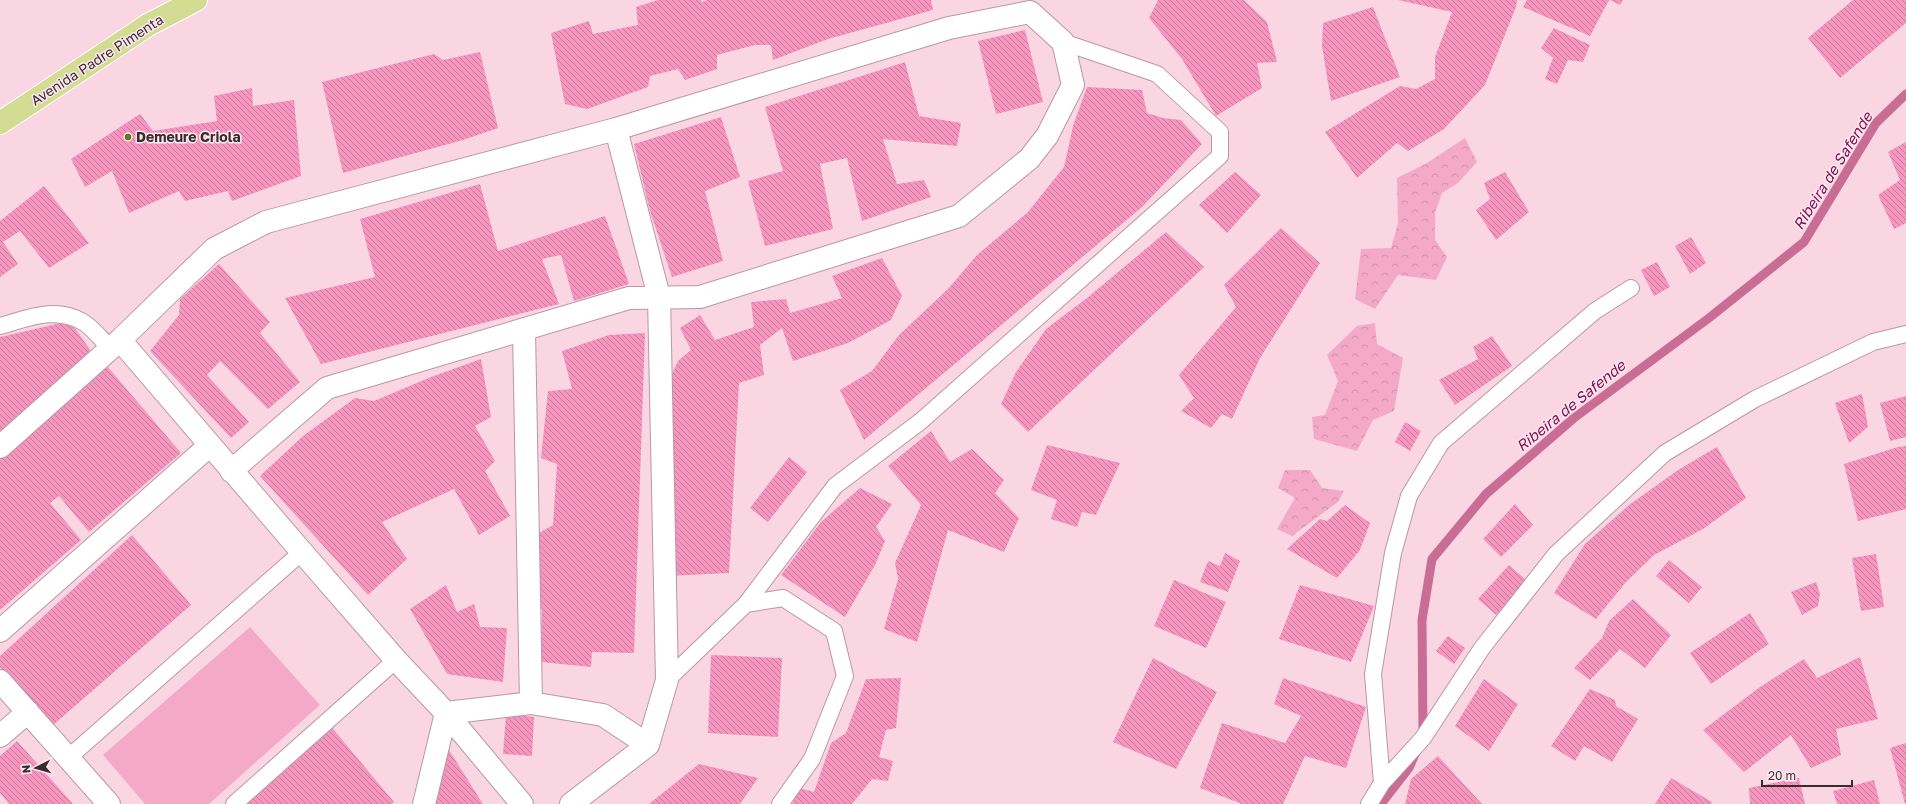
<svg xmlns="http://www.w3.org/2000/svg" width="1906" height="804" font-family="'Golos Text',sans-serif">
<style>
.forest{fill:url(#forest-crowns)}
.green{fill:#f4aac7}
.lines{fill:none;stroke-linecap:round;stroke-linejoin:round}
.stream{stroke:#ca6d95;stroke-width:9}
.building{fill:url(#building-back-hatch)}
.service-casing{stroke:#b997a4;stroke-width:18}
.minor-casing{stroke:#b997a4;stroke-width:24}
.primary-casing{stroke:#fff;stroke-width:24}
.service{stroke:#fff;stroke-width:16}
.minor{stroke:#fff;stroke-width:22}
.primary{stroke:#d2dc93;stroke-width:22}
.poi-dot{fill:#69741e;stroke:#fee8f0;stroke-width:1.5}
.labels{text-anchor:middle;stroke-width:3;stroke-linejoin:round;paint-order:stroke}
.street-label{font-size:14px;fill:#392c31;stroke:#fee8f0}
.poi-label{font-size:14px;font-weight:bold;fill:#392c31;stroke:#fee8f0;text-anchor:start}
.water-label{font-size:15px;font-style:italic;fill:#841150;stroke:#fee8f0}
</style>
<defs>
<pattern id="forest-crowns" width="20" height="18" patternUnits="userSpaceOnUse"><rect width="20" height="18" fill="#f4aac7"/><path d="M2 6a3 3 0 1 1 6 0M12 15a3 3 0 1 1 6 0" fill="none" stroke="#d292ab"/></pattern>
<pattern id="building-back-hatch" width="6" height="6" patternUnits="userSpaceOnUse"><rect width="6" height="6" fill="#f695bd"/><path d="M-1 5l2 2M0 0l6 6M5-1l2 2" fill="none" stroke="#c87a9a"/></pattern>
</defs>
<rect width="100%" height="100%" fill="#fad6e3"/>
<!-- forest -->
<path class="forest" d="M1465,138l12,24 -19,21 -16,10 -7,20v27l12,17 -11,23 -38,-5 -23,34 -20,-10 6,-50 30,-1 7,-25 -1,-45 30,-15z
M1375,323l2,21 26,14 -9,53 -21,9 -16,31 -43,-12 -2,-22 13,-2 13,-34 -11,-26 30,-29z
M1285,470h25l12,18 22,3 -6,11 -46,34 -15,-7 18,-31 -17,-10z"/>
<!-- green -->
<path class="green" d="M250,627l70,78 -111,99h-64l-42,-49z"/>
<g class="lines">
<!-- stream -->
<path class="stream" d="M1423,735l-1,-115 10,-61 54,-65 88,-76 135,-100 95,-76 72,-119 30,-29
M1381,804l28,-36 7,-16"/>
</g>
<!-- building -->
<path class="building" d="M658,0h43l1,2 5,-2h224l2,10 -105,29 -55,21 -2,-15h-16l-38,10v14l-32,11 -7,-11 -28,7 -2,11 -61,22 -22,-5 -14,-71 38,-12 4,13 45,-9 -2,-18z
M1158,0h86l23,22 10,40 -20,1 5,25 -46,28 -34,-57 -33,-41z
M1398,0h119l-1,7 -31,78 -41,44 -36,22 -11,-8 -40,35 -32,-46 75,-46 16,3 19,-10v-22l17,-45z
M1527,0h82l-19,36 -67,-29z
M1610,0h13l-3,5z
M1853,0h53v23l-66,55 -32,-40z
M1373,7l27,70 -69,24 -9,-55 1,-23z
M1554,28l36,17 -7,17 -15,-2 -11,24 -12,-5 8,-21 -12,-10z
M1025,30l18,72 -47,12 -18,-73z
M480,52l18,76 -35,12 -120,33 -21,-91 112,-28 9,6z
M905,62l14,54 42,7 -4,23 -74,-7 14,45 27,-4 7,17 -69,24 -15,-63 -27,6 13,65 -68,17 -17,-65 35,-10 -18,-64z
M1087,87l55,3 5,23 16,5 18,2 21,24 -60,63 -278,233 -24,-50 32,-19 27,-36 49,-46 29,-34 51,-43 36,-45 9,-41z
M252,88l1,18 41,-6 7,76 -69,25 -4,-10 -43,10 -6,-10 -50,22 -17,-42 -27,16 -14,-28 69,-45 13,17 64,-10 -3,-25z
M721,117l19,60 -35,14 18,70 -51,16 -22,-66 -16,-67z
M1906,142v81l-12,6 -16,-34 22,-15 -12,-28z
M1235,172l26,23 -34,38 -28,-28z
M1505,172l24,40 -33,28 -20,-30 14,-11 -6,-16z
M480,184l18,67 107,-35 24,68 -55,17 -13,-46 -19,4 17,45 -238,60 -36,-66 90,-21 -15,-58z
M44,186l45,57 -40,25 -29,-37 -17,11 15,22 -18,13v-56z
M1281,228l39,35 -60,95 -28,61 -10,-5 -11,14 -30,-17 13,-13 -15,-23 57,-68 -12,-22z
M1166,232l38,35 -176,165 -27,-28 15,-32 30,-43 41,-31z
M1691,237l15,26 -16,11 -15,-28z
M882,258l20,38 -11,24 -43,23 -55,18 -11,-33 -22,17 4,30 -25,8 -10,190 -61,3 4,-202 6,-13 13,-11 -11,-22 20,-13 15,25 39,-13 -3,-25 35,-3 4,14 52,-15 -10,-22z
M1657,262l13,25 -16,9 -13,-26z
M219,264l51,58 -10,11 40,49 -32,27 -48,-48 -13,14 42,47 -18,16 -81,-87 29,-36 1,-16z
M70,321l25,36 -95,83v-103z
M645,333l-11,320 -42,-1 -1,15 -50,-5 1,-53 -12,-4 9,-72 14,-8 4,-61 -16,-6 7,-67 24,-2 -10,-38 47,-16z
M1492,336l20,30 -57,39 -16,-25 39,-21 -5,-12z
M481,359l10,58 -16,9 20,35 -10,10 25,45 -31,19 -25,-46 -72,33 25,37 -39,36 -108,-119 43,-40 52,-38 19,3 57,-24z
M107,366l74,87 -92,79 -30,-36 -9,7 31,37 -81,70v-152z
M1862,394l6,33 -19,16 -14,-40z
M1906,396v41l-16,4 -10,-38z
M1405,422l16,9 -11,20 -15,-9z
M931,431l19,31 22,-13 32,31 -9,13 24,25 -15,34 -56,-22 -31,112 -33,-13 14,-50 -3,-16 26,-58 -33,-39z
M1047,445l73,18 -24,52 -14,-3 -5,15 -26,-8 6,-19 -26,-10z
M1906,446v63l-48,12 -14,-57 54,-17z
M1717,447l29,51 -43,31 -49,26 -28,27 -30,37 -42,-26 31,-49 44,-39 49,-35z
M789,457l18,15 -39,50 -18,-14z
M860,488l32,16 -16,23 9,14 -10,24 -30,52 -64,-42 40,-53z
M1515,504l18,21 -32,32 -18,-18z
M1345,505l25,18 -10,27 -23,28 -50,-29 33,-30 7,2z
M132,535l59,70 -139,121 -52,-59v-11z
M1225,553l15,8 -12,31 -28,-10 8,-21 12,5z
M1876,554l8,53 -23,4 -9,-53z
M1669,560l33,27 -13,16 -33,-27z
M1509,565l17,15 -30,35 -18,-16z
M1174,580l52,22 -20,46 -52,-22z
M1816,582l4,12 -2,12 -16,9 -11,-23z
M446,585l11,27 17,-8 6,23 27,1 -4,54 -56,-8 -37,-65z
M1300,585l74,21 -23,56 -72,-23z
M1633,599l38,36 -26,33 -25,-19 -30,31 -16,-12 28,-30 7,-17z
M1750,613l19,31 -58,40 -21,-31z
M1448,636l17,12 -11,16 -18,-13z
M711,655l71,3 -4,79 -70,-4z
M1860,657l18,62 -42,10 5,26 -30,13 -20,-33 -47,37 -41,-42 57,-43 44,-28 13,19z
M1153,658l64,34 -41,77 -63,-27z
M901,678l-5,50 -10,2 -7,27 14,4 -5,20 -16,-2 -20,25h-60l7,-16 15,4 17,-49 15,-10 20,-54z
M1283,678l83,29 -20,61 -41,-12 -22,48h-41l-42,-16 22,-65 63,20 16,-27 -27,-12z
M1484,679l34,25 -29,47 -34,-25z
M1590,689l25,11 1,6 22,13 -26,43 -28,-16 -9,15 -24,-15z
M506,714l28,3 -2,39 -29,-2z
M329,724l65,78 -2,2h-147z
M17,741l56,63h-64l-9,-11v-37z
M1906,743v61h-1l-15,-56z
M449,750l34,54h-53l6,-39z
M1438,756l44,48h-77l6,-25z
M699,764l59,14 -18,26h-91z
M1671,778l41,24 -1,2h-56z
M1799,778l6,26h-55l-1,-16z
M1874,780l6,24h-43l-4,-13z"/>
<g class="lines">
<!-- service casing -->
<g class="service-casing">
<path id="service" d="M0,326c29,-8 55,-20 83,-4 10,6 19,18 27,26
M746,604l89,-118 86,-65 299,-265v-24l-63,-58 -94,-32
M667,680l79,-76 37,-6 51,33 11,45 -33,83 -32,45
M68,758l234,-206
M1382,783l-9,-109 20,-121 16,-57 32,-53 154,-132 36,-23
M234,804l162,-144
M1369,804l13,-21 41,-45 59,-90 74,-94 109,-101 90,-54 118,-57 33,-8"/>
</g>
<!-- minor casing -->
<g class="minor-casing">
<path id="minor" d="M524,330l7,373
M120,340l182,212 94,108 50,53 76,91
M0,447l120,-107 94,-91 52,-27 350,-93 333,-101 81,-16 33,30 10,43 -26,51 -18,23 -70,57 -259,81 -71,1 -302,90 -96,83
M0,631l209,-185
M0,681l109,123
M0,736l28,-24
M424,804l22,-91 85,-10 72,12 45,30
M571,804l77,-59 19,-65 -8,-383 -43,-168"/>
</g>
<!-- primary casing -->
<g class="primary-casing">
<path id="primary" d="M0,123l148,-98 48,-25"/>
</g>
<!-- service -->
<use href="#service" class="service"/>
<!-- minor -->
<use href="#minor" class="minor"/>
<!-- primary -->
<use href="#primary" class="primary"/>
</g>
<!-- markers -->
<circle class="poi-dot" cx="128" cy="137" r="4"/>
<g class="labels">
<!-- street labels -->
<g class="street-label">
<text transform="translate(97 60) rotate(-33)" y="5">Avenida Padre Pimenta</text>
</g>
<!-- poi labels -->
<g class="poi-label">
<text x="136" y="142">Demeure Criola</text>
</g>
<!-- water labels -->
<g class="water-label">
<text transform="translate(1833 171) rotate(-58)" y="5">Ribeira de Safende</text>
<text transform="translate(1571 406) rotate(-39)" y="5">Ribeira de Safende</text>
</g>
</g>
<!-- north arrow -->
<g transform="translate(36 768) rotate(264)" stroke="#fee8f0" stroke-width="3" paint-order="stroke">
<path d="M0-3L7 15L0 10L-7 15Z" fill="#392c31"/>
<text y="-6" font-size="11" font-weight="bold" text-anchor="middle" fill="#392c31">N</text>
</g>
<!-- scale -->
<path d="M1762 780v6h90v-6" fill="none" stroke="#392c31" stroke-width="2"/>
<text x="1768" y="780" font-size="12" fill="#392c31" stroke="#fee8f0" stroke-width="3" paint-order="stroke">20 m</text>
</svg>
